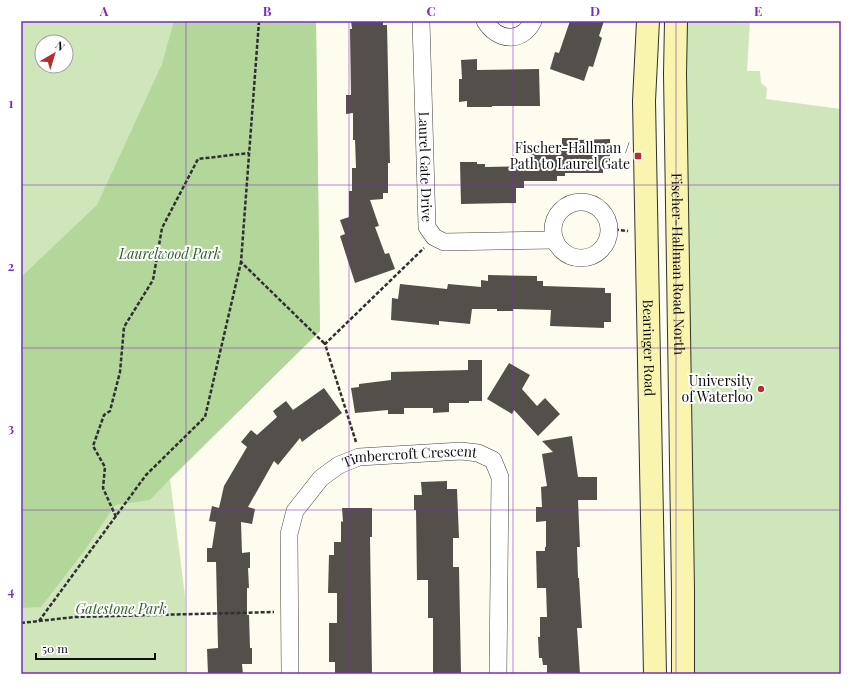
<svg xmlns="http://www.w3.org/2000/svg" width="862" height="695" font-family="'Playfair Display',serif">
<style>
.green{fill:#cfe6bb;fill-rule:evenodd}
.forest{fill:#b3d69b}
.building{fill:#554f4b}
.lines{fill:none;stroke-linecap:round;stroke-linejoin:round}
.street-casing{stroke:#414141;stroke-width:18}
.secondary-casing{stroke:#303030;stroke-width:24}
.path{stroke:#303030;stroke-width:2.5;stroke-dasharray:4 2;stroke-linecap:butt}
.street{stroke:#fff;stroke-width:17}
.secondary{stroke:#f9f5af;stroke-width:22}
.grid{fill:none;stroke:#7b2cbf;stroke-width:1;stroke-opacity:0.55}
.poi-dot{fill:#b42f2f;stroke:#fff;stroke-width:1.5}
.labels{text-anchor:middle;stroke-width:4;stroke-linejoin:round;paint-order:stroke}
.poi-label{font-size:14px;fill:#0e0e0e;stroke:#fff;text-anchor:end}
.street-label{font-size:14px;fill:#0e0e0e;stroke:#fff}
.park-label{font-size:14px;font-style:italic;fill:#2c6122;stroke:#fff}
.neatline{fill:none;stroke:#7b2cbf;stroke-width:1.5}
.grid-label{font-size:13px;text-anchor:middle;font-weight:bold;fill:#7b2cbf}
</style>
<rect width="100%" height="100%" fill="#fefcef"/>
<!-- green -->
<path class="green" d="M21,21h295l4,310 -150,148 15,117v78h-164zM42,42h24v24h-24z
M678,21h72l-3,50h13l1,12 6,5 -1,11 75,10v565h-152z"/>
<!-- forest -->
<path class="forest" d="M174,21h142l4,310 -150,148 -20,21 -35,5 -30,45 -44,57 -20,1v-331l76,-72 65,-141z"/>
<!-- building -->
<path class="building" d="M351,21h32v4h4l3,138h-2v30h-5v6l-13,1 9,26 -4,1 10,27 4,-1 6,16 -40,14 -15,-47 5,-2 -5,-14 9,-3v-26h3v-23h4l-1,-28h-2v-27l-7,1v-19h5l-1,-66h2z
M570,21h34l-5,15 3,2 -9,29 -4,-1 -5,15 -34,-12 5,-17 4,1z
M477,59v11l62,-1 1,37h-48v1h-25v-6l-8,1v-23h3l-1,-19z
M562,138h16v2l32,-1v31h-7v3h-38v3h-8v5h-33v7h-8v15l-55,1 -1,-42h17v2h8v3l46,-1v-21l31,-1z
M488,275l49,1v5h6v5l62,2v5h6v29h-7v6l-54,-2 1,-16 -38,-1v2h-16v-2h-25l-2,15 -31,-3v4l-48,-5 1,-22 6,1 2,-15 47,5 1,-5 33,3v-7l7,1z
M468,360h14v41h-13v2h-20v9l-16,1v-5h-29v6h-16v-4l-33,3 -4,-25 8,-1v-3l32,-4v-8l77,-2z
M509,363l21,12 -8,14 15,17 8,-8 15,16 -22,22 -24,-26 -2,4 -25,-15z
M324,388l18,25 -23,17v-1l-17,13 -2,-4 -22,27 -4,-4 -26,46 7,2 -3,15 -11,-2 1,31 8,-1v16h-2l1,20h-2v27h2l1,33h2v16h-10l1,10h-35l-1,-25 11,-1 -2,-86h-9v-14h5l4,-26 -7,-1 3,-15 7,2 5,-22 23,-39 -6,-5 10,-12 6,5 20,-18 -4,-6 13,-10 7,9z
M572,436l6,41h19v23h-19l2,47h-3l1,31h1l3,50h-5l3,46h-33v-9h-4l-1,-7h-3l-1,-21h2v-20h7l-1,-29h-9l-1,-37h9v-4h1v-26l-10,1v-15h6l-1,-20 6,-1 -5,-32 11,-2 -11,-11z
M447,481v8h10l2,49h-6v29h6l2,106h-2v1h-26v-56h-5v-38h-11l-1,-70h-2v-15h8l-1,-13z
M342,508h30v29h-2l2,136 -37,1v-12h-6v-39h8v-30h-9l1,-38h5v-13h7v-21l2,1z"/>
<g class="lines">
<!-- street casing -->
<g class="street-casing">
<g id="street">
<path id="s1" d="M421,21l6,206 7,10 10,5 111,-2"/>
<path d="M485,21c12,20 37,23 48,0"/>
<circle cx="581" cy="230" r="28"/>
<path id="s2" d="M290,674l-1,-140 6,-23 26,-33 18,-13 20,-8 102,-6 17,2 15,7 7,17 -2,197"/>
</g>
</g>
<!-- secondary casing -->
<g class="secondary-casing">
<g id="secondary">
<path id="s3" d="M648,21l-4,80 11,573"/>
<path id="s4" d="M676,21l-1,53 8,517v83"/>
</g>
</g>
<!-- path -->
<path class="path" d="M259,21l-18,241 84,82
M609,229l19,2
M356,442l-31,-98 99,-96
M116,517l-13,-29 2,-21 -12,-21 11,-31 6,-4 10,-39 4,-45 29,-47 9,-52 36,-69 51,-6
M39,621l107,-146 59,-58 36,-155
M21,623l54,-6 199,-5"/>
<!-- street -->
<use href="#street" class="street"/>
<!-- secondary -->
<use href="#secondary" class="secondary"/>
</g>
<!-- grid -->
<path class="grid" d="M186,21v653M349,21v653M513,21v653M676,21v653M21,185h820M21,348h820M21,510h820"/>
<!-- markers -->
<g class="poi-dot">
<rect x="634" y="152" width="8" height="8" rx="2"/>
<circle cx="761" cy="389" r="4"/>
</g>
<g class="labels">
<!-- poi labels -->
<g class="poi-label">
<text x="630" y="153">Fischer-Hallman /<tspan x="630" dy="16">Path to Laurel Gate</tspan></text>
<text x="753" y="386">University<tspan x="753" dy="16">of Waterloo</tspan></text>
</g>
<!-- street labels -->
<g class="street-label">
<text dy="5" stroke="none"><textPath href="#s1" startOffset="146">Laurel Gate Drive</textPath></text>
<text dy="5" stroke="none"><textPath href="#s4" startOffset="243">Fischer-Hallman Road North</textPath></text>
<text dy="5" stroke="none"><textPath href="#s3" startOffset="327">Bearinger Road</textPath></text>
<text dy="5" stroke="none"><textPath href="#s2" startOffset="300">Timbercroft Crescent</textPath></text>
</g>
<!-- park labels -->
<g class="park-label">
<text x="170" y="259">Laurelwood Park</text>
<text x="121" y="614">Gatestone Park</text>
</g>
</g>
<!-- border -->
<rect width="862" height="695" fill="none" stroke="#ffffff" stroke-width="44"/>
<!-- north arrow -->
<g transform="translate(54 54) rotate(38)"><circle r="19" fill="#ffffff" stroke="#9f9f9f"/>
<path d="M0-3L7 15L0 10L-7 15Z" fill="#b42f2f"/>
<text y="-6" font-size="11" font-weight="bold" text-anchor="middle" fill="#0e0e0e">N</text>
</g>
<!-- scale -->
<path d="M36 653v6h119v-6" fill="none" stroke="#0e0e0e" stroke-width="2"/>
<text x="42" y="653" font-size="12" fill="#0e0e0e" stroke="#ffffff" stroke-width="3" paint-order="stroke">50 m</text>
<rect x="22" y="22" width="818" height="651" class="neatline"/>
<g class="grid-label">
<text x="104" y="16">A</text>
<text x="267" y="16">B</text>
<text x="431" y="16">C</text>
<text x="595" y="16">D</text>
<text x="758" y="16">E</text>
<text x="11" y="108">1</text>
<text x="11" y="271">2</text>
<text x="11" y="433">3</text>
<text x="11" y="596">4</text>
</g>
</svg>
